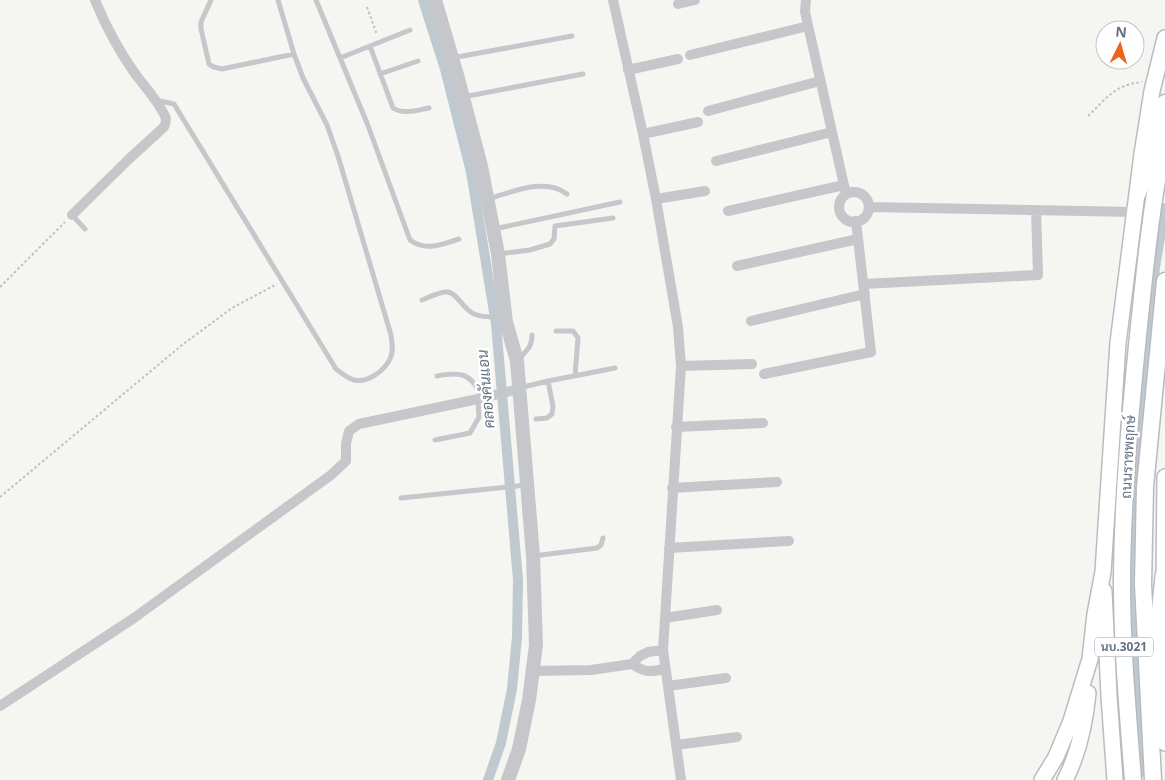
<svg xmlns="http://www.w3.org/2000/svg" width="1165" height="780" font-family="'Noto Sans',Sarabun,sans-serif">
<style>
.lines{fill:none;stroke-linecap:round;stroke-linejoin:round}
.canal{stroke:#c0c9cf;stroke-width:10}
.secondary-casing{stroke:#b9bcc1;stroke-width:18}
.primary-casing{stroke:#b7babe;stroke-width:19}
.path{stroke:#bebfc2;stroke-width:2;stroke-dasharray:2.5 2.5;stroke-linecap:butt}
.service{stroke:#c5c7cb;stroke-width:5}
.minor{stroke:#c5c7cb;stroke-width:10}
.tertiary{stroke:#c5c7cb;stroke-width:14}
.secondary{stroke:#fff;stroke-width:15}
.primary{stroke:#fff;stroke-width:16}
.labels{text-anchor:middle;stroke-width:5;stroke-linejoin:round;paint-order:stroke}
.shield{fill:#fff;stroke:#929ca9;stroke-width:1}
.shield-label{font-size:12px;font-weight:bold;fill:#637184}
.street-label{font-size:14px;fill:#637184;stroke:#fff}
.water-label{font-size:15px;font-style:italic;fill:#5f7381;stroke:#fff}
</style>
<rect width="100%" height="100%" fill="#f5f5f1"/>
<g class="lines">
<!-- canal -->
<path class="canal" d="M423,0l22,69 26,103 25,152 22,256 -1,57 -5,52 -11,54 -13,37
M1141,772l-7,-118 -1,-64 4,-132 18,-191 10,-59"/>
<!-- secondary casing -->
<g class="secondary-casing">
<path id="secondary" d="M1163,576c-1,15 -4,31 -4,46 -1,41 2,81 6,121
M1164,584l1,-107
M1104,591l5,105 6,84
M1042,780l14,-23 15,-36 19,-62 5,-45 8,-42 15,-229 24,-189 10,-63 13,-53
M1065,780c14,-27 20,-56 23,-87"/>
</g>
<!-- primary casing -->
<g class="primary-casing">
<path id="primary" d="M1138,193l27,-90
M1133,780c-5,-65 -11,-131 -11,-196 0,-79 7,-159 15,-238 7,-70 14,-141 28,-210
M1153,780l-10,-196 2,-97 20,-206"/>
</g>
<!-- path -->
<path class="path" d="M367,7l10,28
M1088,116c19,-18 26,-31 54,-34
M0,287l65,-65
M0,497l182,-152 50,-37 45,-24"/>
<!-- service -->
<path class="service" d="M211,0l-10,22v7l8,35 5,3 8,2 72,-15
M316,0l51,123 43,117c16,12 33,4 49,-1
M370,46l23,62c11,7 24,2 36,0
M340,58l70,-28
M452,58l120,-22
M380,74l38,-13
M463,97l120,-23
M155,100l19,4 162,265c5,4 11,9 18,11 14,3 30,-9 36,-21 4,-8 2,-16 1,-24l-53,-179 -11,-31 -24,-47 -9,-24 -16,-54
M488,199c24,-7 57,-22 79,-5
M72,215l13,14
M494,229l126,-27
M498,254l32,-4 20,-6 4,-5 1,-13 58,-8
M422,300c8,-3 18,-9 26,-8 9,1 16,18 26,22 9,4 21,3 31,3
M556,331h17l5,7 -3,38
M519,359c8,-9 13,-12 13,-24
M437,376c26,-5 34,-2 46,22
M519,388l29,-7 67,-13
M536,419l11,-1 5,-4 1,-8 -5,-25
M435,440l35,-7 9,-16 -1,-18
M401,498l117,-12 7,-3
M533,556l64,-8 4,-3 2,-7"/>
<!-- minor -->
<path class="minor" d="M613,0l30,134 13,65 22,128 3,39 -18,284 18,130
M806,0l-1,12 41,182
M678,4l17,-4
M690,55l118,-29
M628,70l50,-11
M708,111l112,-30
M643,134l55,-12
M716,161l116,-29
M839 207a15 15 0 1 1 30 0a15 15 0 1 1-30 0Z
M656,199l49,-8
M869,207l266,5
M728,211l116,-26
M72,215l58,-57 34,-31c2,-4 3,-7 1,-11 -7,-15 -19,-28 -29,-41 -17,-24 -30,-48 -41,-75
M737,266l121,-27
M863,284l175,-9 -2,-65
M751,321l114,-27
M681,366l71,-2
M764,374l107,-22 -15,-131
M676,427l87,-4
M672,488l105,-6
M669,548l120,-7
M665,618l52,-8
M632,664c13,9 18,8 33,5
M533,671l58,-1 41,-6 8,-8 8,-4 15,-2
M668,686l58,-8
M0,706l134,-88 197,-143 15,-14v-17l3,-13 10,-7 119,-25 41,-10
M676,745l61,-8"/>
<!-- tertiary -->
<path class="tertiary" d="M435,0l22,75 24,91 17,88 8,68 11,39 16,195 3,89 -7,55 -10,49 -11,31"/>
<!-- secondary -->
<use href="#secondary" class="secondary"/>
<!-- primary -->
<use href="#primary" class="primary"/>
</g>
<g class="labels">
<!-- shield labels -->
<rect class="shield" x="1095" y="637.5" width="58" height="19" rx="4"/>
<g class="shield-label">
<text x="1124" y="651">นบ.3021</text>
</g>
<!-- street labels -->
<g class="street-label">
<text transform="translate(1128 457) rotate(-87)" y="5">ถนนราชพฤกษ์</text>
</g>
<!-- water labels -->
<g class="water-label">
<text transform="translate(486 389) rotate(-95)" y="5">คลองคันแอน</text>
</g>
</g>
<!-- north arrow -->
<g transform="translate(1120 45) rotate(5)"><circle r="24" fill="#ffffff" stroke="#c1c6ce"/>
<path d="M0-4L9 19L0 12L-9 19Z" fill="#eb651b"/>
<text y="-8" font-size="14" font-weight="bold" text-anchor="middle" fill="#637184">N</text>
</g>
</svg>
